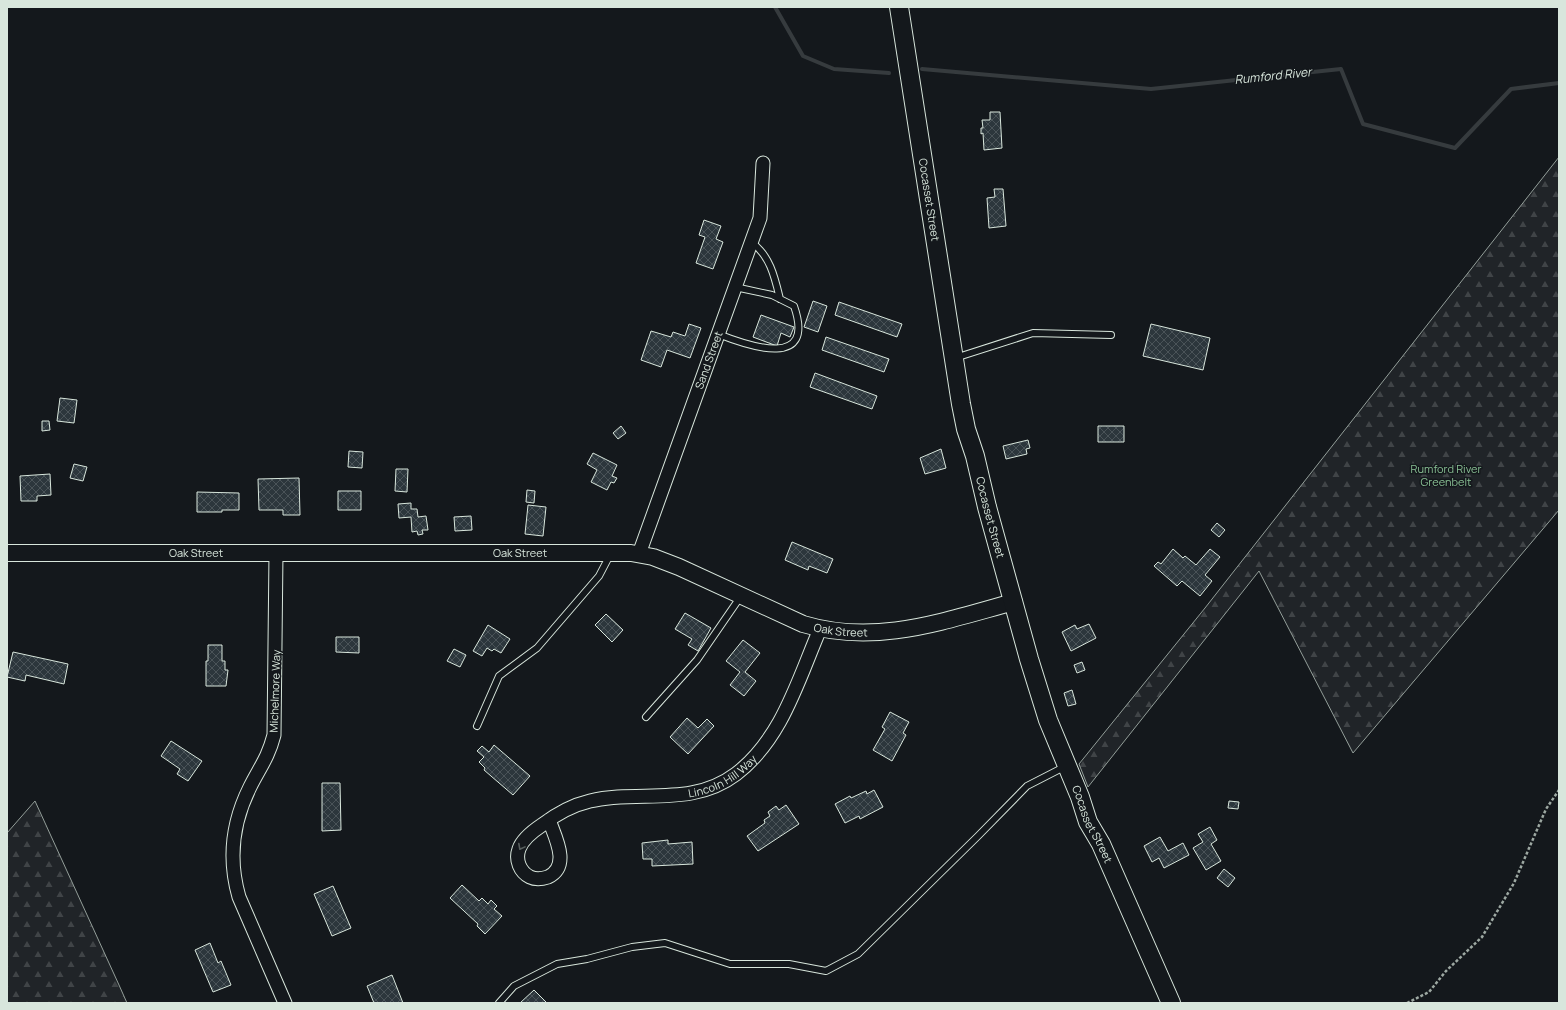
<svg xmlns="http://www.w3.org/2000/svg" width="1566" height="1010" font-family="Manrope,sans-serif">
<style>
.forest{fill:url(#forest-firs);stroke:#939e99}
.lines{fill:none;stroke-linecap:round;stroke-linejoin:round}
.stream{stroke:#363b3e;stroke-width:4}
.building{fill:url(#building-cross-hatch);stroke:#d8e6dc}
.service-casing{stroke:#d8e6dc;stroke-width:8}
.minor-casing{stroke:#d8e6dc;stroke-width:15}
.tertiary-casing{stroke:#d8e6dc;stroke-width:18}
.secondary-casing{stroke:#d8e6dc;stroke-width:20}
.path{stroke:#9da8a2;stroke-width:2.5;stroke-dasharray:3 2;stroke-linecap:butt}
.service{stroke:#14181c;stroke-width:6}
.minor{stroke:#14181c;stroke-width:13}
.tertiary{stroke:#14181c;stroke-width:16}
.secondary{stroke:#14181c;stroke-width:18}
.oneway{stroke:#59605f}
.labels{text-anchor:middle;stroke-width:3;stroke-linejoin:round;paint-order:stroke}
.street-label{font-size:11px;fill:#d8e6dc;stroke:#14181c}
.park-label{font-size:11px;fill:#8ac095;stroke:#14181c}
.water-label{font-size:12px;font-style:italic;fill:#d8e6dc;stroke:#14181c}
</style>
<defs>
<pattern id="forest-firs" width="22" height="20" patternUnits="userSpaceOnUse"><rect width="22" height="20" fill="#202428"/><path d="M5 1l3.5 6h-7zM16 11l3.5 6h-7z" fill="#404447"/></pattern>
<pattern id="building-cross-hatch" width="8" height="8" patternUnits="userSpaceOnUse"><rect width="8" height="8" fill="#2c363c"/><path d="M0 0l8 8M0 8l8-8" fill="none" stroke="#4a5358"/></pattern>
</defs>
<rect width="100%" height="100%" fill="#14181c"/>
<!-- forest -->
<path class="forest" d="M1559,157v353l-206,243 -94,-182 -171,216 -9,-23 126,-156z
M35,801l84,184 8,18h-120v-170z"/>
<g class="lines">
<!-- stream -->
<path class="stream" d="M775,7l28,49 31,13 55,4
M922,69l229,20 190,-20 22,55 92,24 56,-59 48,-6"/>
</g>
<!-- building -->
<path class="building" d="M990,112h10l2,36 -18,2 -1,-17 -2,1v-6h2l-1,-8h8z
M994,189h9l3,37 -17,2 -2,-30 8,-1z
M704,220l17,6 -5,13 7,3 -10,27 -17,-6 9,-26 -6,-2z
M813,301l14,5 -9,26 -14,-5z
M839,302l63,22 -5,13 -62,-22z
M761,315l33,12 -4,10 -9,-4 -4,13 -24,-9z
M689,324l12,4 -11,30 -23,-8 -6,17 -20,-7 10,-29 20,6 2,-5 12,4z
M1151,324l59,14 -7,32 -60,-14z
M826,337l63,22 -5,13 -62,-22z
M815,373l62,23 -5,13 -62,-22z
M60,398l17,2 -3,23 -17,-2z
M42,421h7l1,9 -8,1z
M621,426l5,7 -8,6 -5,-6z
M1098,426h26v16h-26z
M1028,440l2,8 -4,1 1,5 -21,5 -3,-13z
M941,449l5,19 -21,6 -5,-16z
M349,451l14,1 -1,16 -14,-1z
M593,453l24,12 -5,11 5,2 -3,5 -3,-1 -4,8 -16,-8 6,-12 -10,-6z
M74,464l13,3 -4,14 -13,-3z
M396,469h12l-1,23 -12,-1z
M50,474l1,21 -14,1v5h-16l-1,-25z
M299,478l1,37h-17v-5h-24l-1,-31z
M527,490l8,1 -1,12 -8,-1z
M338,491h23v19h-23z
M197,492l42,1v17h-17v2h-25z
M411,503v6h6l1,8 8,-1 2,14h-6l1,4 -5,1 -1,-4 -5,1 -1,-15 -12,1 -1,-14z
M528,505l18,2 -3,29 -18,-2z
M471,516l1,14 -17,1 -1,-14z
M1217,523l8,7 -6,7 -8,-7z
M792,542l41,17 -6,14 -18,-7 -1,4 -23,-10z
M1173,549l10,9 2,-2 11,9 14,-16 10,8 -15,18 7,6 -12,15 -18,-15 -5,5 -23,-20 4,-4 3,2z
M685,613l26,15 -13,23 -10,-6 4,-6 -17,-10z
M606,614l17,16 -11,12 -17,-17z
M1089,624l7,14 -25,13 -9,-19 13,-7 2,4z
M488,625l22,14 -9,14 -7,-4 -2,2 -5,-3 -5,8 -9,-5z
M336,637h23v16l-23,-1z
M743,640l17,13 -15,19 11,9 -12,15 -14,-11 10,-13 -14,-11z
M208,645h14v16h3v9h3l-2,16h-20v-25h2z
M454,649l12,6 -6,12 -13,-6z
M13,652l55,12 -4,20 -38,-9 -1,6 -18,-4z
M1082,662l3,8 -8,3 -3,-8z
M1072,690l4,14 -8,2 -4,-13z
M890,712l19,10 -6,11 3,2 -14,26 -19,-11 12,-21 -3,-2z
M687,718l11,10 9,-9 7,7 -26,28 -18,-17z
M171,741l31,20 -14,20 -11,-7 3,-5 -19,-13z
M494,745l36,31 -17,19 -29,-25 1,-2 -6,-6 5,-5 -7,-6 5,-5 7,6z
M322,783h18l1,47 -19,1z
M874,790l9,17 -23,12 -1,-3 -14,7 -10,-19 15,-8 1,2 15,-7 1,3z
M1229,801l10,1 -1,7 -10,-1z
M786,805l13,19 -41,27 -11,-15 18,-13 -1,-3 6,-4 -2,-4 8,-6 3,4z
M1210,827l7,13 -6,4 10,17 -15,9 -13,-22 10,-6 -5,-8z
M1160,837l8,14 15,-8 6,12 -25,13 -5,-10 -7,4 -8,-16z
M668,840v4l24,-2 1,22 -41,2v-7h-9l-1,-16z
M1224,869l11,9 -7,9 -11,-9z
M462,885l17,16 3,-3 6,6 3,-4 6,6 -3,3 8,7 -17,18 -8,-8 1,-2 -28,-26z
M333,886l18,42 -19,8 -18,-42z
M210,943l8,20 3,-2 10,24 -18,7 -18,-42z
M392,975l11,28h-29l-7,-17z
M534,990l13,13h-27z"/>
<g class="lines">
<!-- service casing -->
<g class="service-casing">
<path id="service" d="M751,242c19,13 24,36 29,57
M718,334c33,13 98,35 76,-28l-22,-11 -37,-8
M955,358l78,-25 78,2
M646,717l51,-57 44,-64
M477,726l22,-50 38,-28 62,-72 11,-21
M499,1003l15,-17 43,-22 30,-5 45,-12 33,-4 65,21h59l37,7 32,-17 120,-118 49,-50 39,-20"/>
</g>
<!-- minor casing -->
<g class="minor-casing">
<g id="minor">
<path d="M276,553l-2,182c-6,23 -14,32 -24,52 -18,36 -22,72 -11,110l46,106"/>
<path id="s1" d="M639,554l121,-336 3,-55"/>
<path id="s2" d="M549,820c6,17 22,46 -1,57 -6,2 -12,3 -18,0 -10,-5 -15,-17 -11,-28 3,-9 14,-18 23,-24 13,-10 31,-20 48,-24 49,-12 101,7 146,-27 46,-35 62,-94 84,-145"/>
</g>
</g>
<!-- tertiary casing -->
<g class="tertiary-casing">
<g id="tertiary">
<path id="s3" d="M7,553h624l22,4 26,10 124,57c73,22 140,-3 211,-22"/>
</g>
</g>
<!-- secondary casing -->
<g class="secondary-casing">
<g id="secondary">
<path id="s4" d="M899,7l62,397 5,25 9,27 12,51 42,152 19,61 32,77 8,25 13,22 70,159"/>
</g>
</g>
<!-- path -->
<path class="path" d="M1407,1003l22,-11 17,-21 36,-34 32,-54 32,-74 13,-19"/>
<!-- service -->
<use href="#service" class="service"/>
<!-- minor -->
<use href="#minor" class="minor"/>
<!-- tertiary -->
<use href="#tertiary" class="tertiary"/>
<!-- secondary -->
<use href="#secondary" class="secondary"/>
</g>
<!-- one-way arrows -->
<defs><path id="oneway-chevron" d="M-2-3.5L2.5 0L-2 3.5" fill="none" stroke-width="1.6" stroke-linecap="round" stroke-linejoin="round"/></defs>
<use class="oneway" href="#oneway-chevron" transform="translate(521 847) rotate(118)"/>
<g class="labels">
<!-- street labels -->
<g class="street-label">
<text dy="4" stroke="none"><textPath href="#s4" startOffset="195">Cocasset Street</textPath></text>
<text dy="4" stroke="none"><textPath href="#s1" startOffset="206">Sand Street</textPath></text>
<text dy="4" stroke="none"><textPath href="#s4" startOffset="519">Cocasset Street</textPath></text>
<text dy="4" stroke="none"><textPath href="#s3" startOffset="189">Oak Street</textPath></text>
<text dy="4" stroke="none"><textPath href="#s3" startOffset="513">Oak Street</textPath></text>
<text dy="4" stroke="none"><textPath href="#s3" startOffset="849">Oak Street</textPath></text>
<text transform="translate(275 691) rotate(-88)" y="4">Michelmore Way</text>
<text dy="4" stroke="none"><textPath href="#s2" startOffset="340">Lincoln Hill Way</textPath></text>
<text dy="4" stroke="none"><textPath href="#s4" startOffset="843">Cocasset Street</textPath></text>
</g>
<!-- park labels -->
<g class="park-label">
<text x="1446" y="473">Rumford River<tspan x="1446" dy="13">Greenbelt</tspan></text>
</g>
<!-- water labels -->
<g class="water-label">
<text transform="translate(1273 76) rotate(-6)" y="4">Rumford River</text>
</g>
</g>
<!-- border -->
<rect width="1566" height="1010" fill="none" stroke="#d8e6dc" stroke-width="16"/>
</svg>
